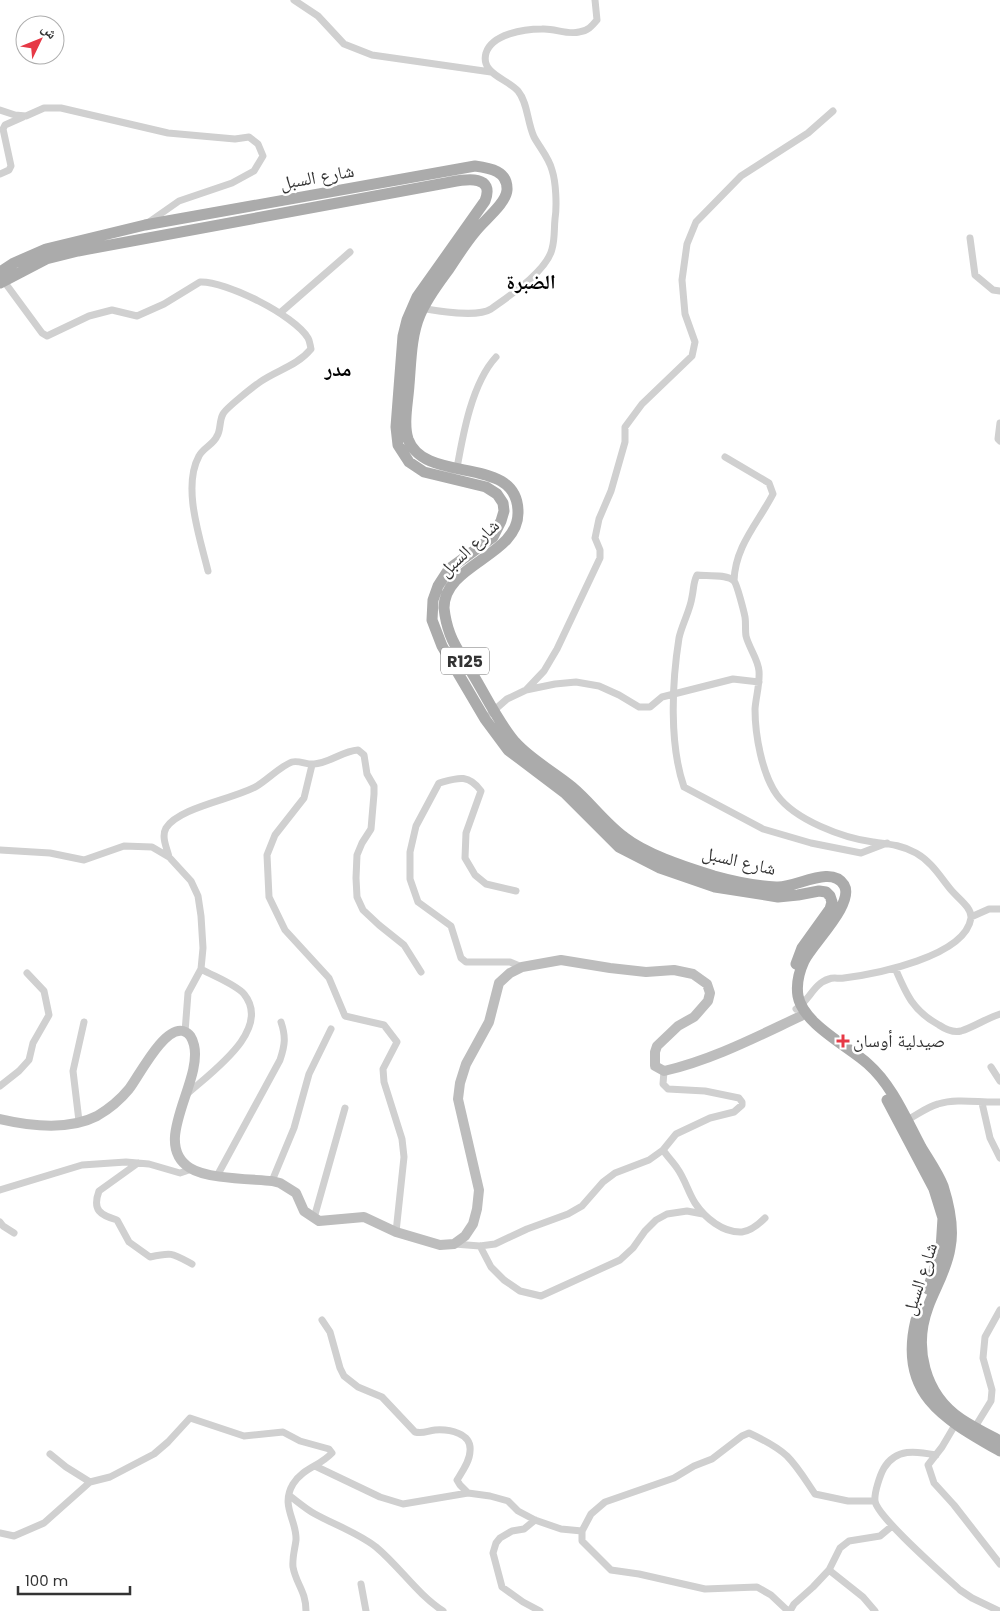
<svg xmlns="http://www.w3.org/2000/svg" width="1000" height="1611" font-family="Poppins,'Noto Naskh Arabic',sans-serif">
<style>
.lines{fill:none;stroke-linecap:round;stroke-linejoin:round}
.street{stroke:#d0d0d0;stroke-width:7}
.secondary{stroke:#bdbdbd;stroke-width:10}
.primary{stroke:#ababab;stroke-width:11}
.poi-dot{fill:#e63946;stroke:#fff;stroke-width:2}
.labels{text-anchor:middle;stroke-width:5;stroke-linejoin:round;paint-order:stroke}
.shield{fill:#fff;stroke:#707070;stroke-width:1}
.shield-label{font-size:16px;font-weight:bold;fill:#333}
.street-label{font-size:18px;fill:#333;stroke:#fff}
.poi-label{font-size:18px;fill:#333;stroke:#fff;text-anchor:start}
.quarter-label{font-size:20px;font-weight:bold;fill:#000;stroke:#fff}
</style>
<rect width="100%" height="100%" fill="#fff"/>
<g class="lines">
<!-- street -->
<path class="street" d="M294,0l24,16 26,28 28,11 119,17
M0,110l15,5 11,1 18,-8h17l107,25 67,6 14,-2 9,7 5,12 -9,15 -22,12 -53,18 -30,21
M0,174l9,-4 2,-4 -8,-37 2,-4 18,-8
M970,238l5,37 18,15 7,1
M3,280l39,53 5,3 42,-20 23,-6 25,6 27,-12 36,-22c26,-1 94,33 108,56 2,3 2,7 3,11 -14,17 -34,21 -51,33 -7,5 -34,26 -37,32 -4,7 -2,16 -6,22 -3,8 -14,12 -18,20 -17,31 1,82 9,115
M420,308c17,3 57,10 71,1 18,-13 56,-38 61,-60 3,-10 2,-21 3,-30 2,-13 1,-37 -3,-49 -3,-12 -12,-22 -18,-33 -7,-15 -6,-34 -16,-46 -10,-12 -38,-17 -32,-38 6,-19 38,-24 56,-24 12,-1 25,6 37,3 9,-1 13,-6 18,-12l-2,-20
M280,313l70,-61
M1000,423l-2,16 2,2
M725,457l44,26 4,11c-15,29 -38,52 -39,87
M457,468c6,-34 15,-85 39,-111
M526,690l18,-19 13,-22 43,-91v-8l-5,-12 4,-19 12,-28 14,-49v-15l17,-23 50,-48 3,-14 -10,-28 -3,-34 5,-36 9,-22 45,-46 67,-43 25,-22
M491,713l16,-14 19,-9 29,-6 21,-2 23,4 20,9 20,12h11l12,-10 71,-18 26,3
M312,765l-8,33 -29,37 -8,20 2,42 16,33 44,48 16,38 39,9 13,17 -14,27 1,13 18,57 2,18 -8,75
M0,850l50,3 34,7 40,-14 28,1 17,10 22,24 7,15 3,20 2,32 -2,21 -13,24 -3,39
M169,857c-2,-9 -8,-20 -3,-29 13,-21 69,-29 91,-42 9,-5 25,-21 35,-24 7,-2 15,3 22,2 16,-1 28,-13 44,-14l6,5 3,19 7,12v8l-3,35 -9,14 -5,12 -1,23 1,19 6,13 16,15 25,20 17,27
M516,891l-30,-7 -11,-9 -10,-17 1,-25 15,-42c-13,-18 -24,-13 -42,-8l-23,43 -6,26v27l8,23 33,24 10,32 5,4h44l12,5
M971,917l18,-8h11
M895,968c11,26 18,43 44,57 6,4 14,8 22,6 13,-4 26,-13 39,-17
M796,1009c13,-8 18,-26 33,-30 4,-2 10,0 15,-1 31,-4 121,-21 127,-60 1,-10 -12,-19 -19,-27 -11,-13 -20,-29 -36,-38 -14,-8 -28,-9 -43,-11 -30,-4 -78,-22 -96,-47 -15,-21 -22,-60 -22,-86 1,-13 5,-25 4,-38 -1,-12 -10,-23 -13,-35 -1,-6 0,-13 -1,-19 -1,-5 -8,-33 -11,-36 -6,-7 -28,-5 -37,-6 -4,8 -3,13 -5,22 -2,14 -10,27 -13,41 -7,44 -10,106 5,149l79,42 48,14 50,10 26,-10
M991,1067l9,14
M0,1086l19,-15 10,-11 4,-17 16,-28 -5,-24 -17,-18
M187,1094c23,-21 86,-64 57,-100 -9,-10 -31,-18 -43,-25
M982,1103l8,35 10,20
M907,1120c10,-5 20,-13 31,-16 20,-6 42,-1 62,-2
M79,1121l-6,-50 11,-49
M663,1150c4,6 10,12 14,18 8,11 11,24 18,35 10,15 28,30 47,29 9,-1 17,-8 23,-14
M138,1163l-39,28c-7,19 1,24 18,29l12,22 21,15c22,-5 22,-4 42,7
M217,1176l63,-116c5,-15 6,-23 1,-38
M272,1181l22,-53 15,-54 22,-45
M0,1190l82,-25 44,-3 23,2 31,9 12,-4
M314,1218l31,-110
M0,1222l3,4 11,7
M454,1244l26,2 15,-2 32,-15 41,-15 14,-8 21,-24 12,-9 34,-13 14,-10 13,-16 34,-16 24,-6 8,-7v-3l-3,-4 -34,-7 -37,-2 -5,-5 1,-13
M480,1246l11,21 13,13 16,11 21,5 79,-36 13,-12 12,-17 11,-11 11,-6 20,-3 16,3
M322,1320l8,12 10,36 4,8 14,11 24,10 33,35c8,2 12,-1 20,-2 14,-1 37,3 35,21 0,10 -8,21 -13,29l3,5 8,8
M955,1425l-13,22 -14,18 6,18 20,22 46,59
M975,1427l16,-26 1,-11 -9,-32 2,-21 15,-27
M50,1454l16,13 24,15
M936,1455c-20,-4 -40,-7 -52,13 -4,7 -10,25 -9,33 2,16 70,75 85,89l12,8 27,13
M315,1466l65,31 23,7 65,-11 22,3 18,5 10,10 17,9 26,9 21,2
M290,1496c8,6 16,13 25,18 20,11 43,19 61,33 24,20 41,47 67,64
M535,1520l-11,9 -12,2 -12,7 -4,5 -3,10 9,34 21,15 17,9
M0,1533l14,3 30,-13 46,-41 20,-5 44,-23 14,-12 22,-24 54,18 39,-4 17,9 29,8 3,4c-12,13 -29,15 -39,31 -13,22 4,36 3,56 -1,9 -4,17 -3,27 3,17 13,24 13,44
M829,1570l34,27 12,14
M361,1584l5,27
M788,1611l-17,-16 -14,-8 -52,2 -66,-15 -28,-4 -29,-29v-10l9,-17 14,-12 69,-24 20,-12 18,-7 30,-23 7,-3c13,6 27,13 38,23 11,11 19,25 28,38l33,7h27
M790,1611l4,-7 19,-17 16,-17 11,-22 9,-7 31,-5 12,-10"/>
<!-- secondary -->
<path class="secondary" d="M0,1119c30,7 68,12 97,-3 12,-7 23,-16 32,-27 10,-13 35,-63 54,-58 7,2 9,7 11,14 9,37 -44,98 -4,123 17,11 61,11 82,13l8,2 16,10 8,18 15,10 45,-4 32,15 44,13 14,-1 11,-8 8,-12 4,-15 2,-19 -21,-91 2,-16 6,-19 23,-42 10,-39 11,-10 12,-6 39,-7 49,8 36,4 28,-2 19,4 14,10 3,9 -2,8 -14,16 -16,9 -21,20 -2,6v14l9,5c48,-11 92,-34 137,-55"/>
<!-- primary -->
<path class="primary" d="M0,272l14,-9 32,-14 99,-24 330,-59c15,2 33,5 32,24 -1,14 -24,31 -32,42 -10,12 -18,25 -26,37 -11,15 -22,29 -29,46 -9,21 -9,47 -11,70 -1,17 -6,38 -1,54 17,47 111,14 110,74 0,43 -74,51 -74,95 1,9 3,18 6,26 5,14 15,27 22,39 14,23 26,49 43,69 16,18 39,30 57,45 18,15 33,36 52,50 23,18 62,30 90,39 18,5 44,10 62,11 19,2 55,-23 68,-2 11,18 -31,58 -40,76 -5,11 -8,23 -6,35 5,28 50,50 70,68 24,21 38,55 53,83 7,12 17,26 22,39 6,19 11,43 7,62 -3,21 -15,40 -22,59 -15,40 -4,87 33,112 12,8 26,15 39,22
M0,283l46,-24 32,-8 373,-69c16,-3 44,-7 34,19l-68,96 -10,23 -4,16 -7,91 2,18 11,17 15,10 62,15 11,7 6,9 1,8 -3,10 -8,16 -44,32 -11,17 -5,14 -1,20 10,26 43,73 23,31 57,43 54,54 41,21 55,19 63,10 20,-2 21,-4 7,1 4,4 2,6 -2,7 -28,39 -6,16
M887,1100l47,89 9,29 -2,31 -13,40
M916,1320c-18,74 28,99 84,131"/>
</g>
<!-- markers -->
<path class="poi-dot" d="M840.5 1033.5h5v5h5v5h-5v5h-5v-5h-5v-5h5z"/>
<g class="labels">
<!-- shield labels -->
<rect class="shield" x="441" y="647.5" width="48" height="27" rx="4"/>
<g class="shield-label">
<text x="465" y="667">R125</text>
</g>
<!-- street labels -->
<g class="street-label">
<text transform="translate(317 177) rotate(-10)" y="6">شارع السبل</text>
<text transform="translate(469 548) rotate(-43)" y="6">شارع السبل</text>
<text transform="translate(739 861) rotate(13)" y="6">شارع السبل</text>
<text transform="translate(920 1279) rotate(-72)" y="6">شارع السبل</text>
</g>
<!-- poi labels -->
<g class="poi-label">
<text x="853" y="1047">صيدلية أوسان</text>
</g>
<!-- quarter labels -->
<g class="quarter-label">
<text x="531" y="289">الضبرة</text>
<text x="338" y="376">مدر</text>
</g>
</g>
<!-- north arrow -->
<g transform="translate(40 40) rotate(47)"><circle r="24" fill="#ffffff" stroke="#adadad"/>
<path d="M0-4L9 19L0 12L-9 19Z" fill="#e63946"/>
<text y="-8" font-size="14" font-weight="bold" text-anchor="middle" fill="#333333">ش</text>
</g>
<!-- scale -->
<path d="M18 1586v8h112v-8" fill="none" stroke="#333333" stroke-width="2.5"/>
<text x="25" y="1586" font-size="15" fill="#333333" stroke="#ffffff" stroke-width="4" paint-order="stroke">100 m</text>
</svg>
